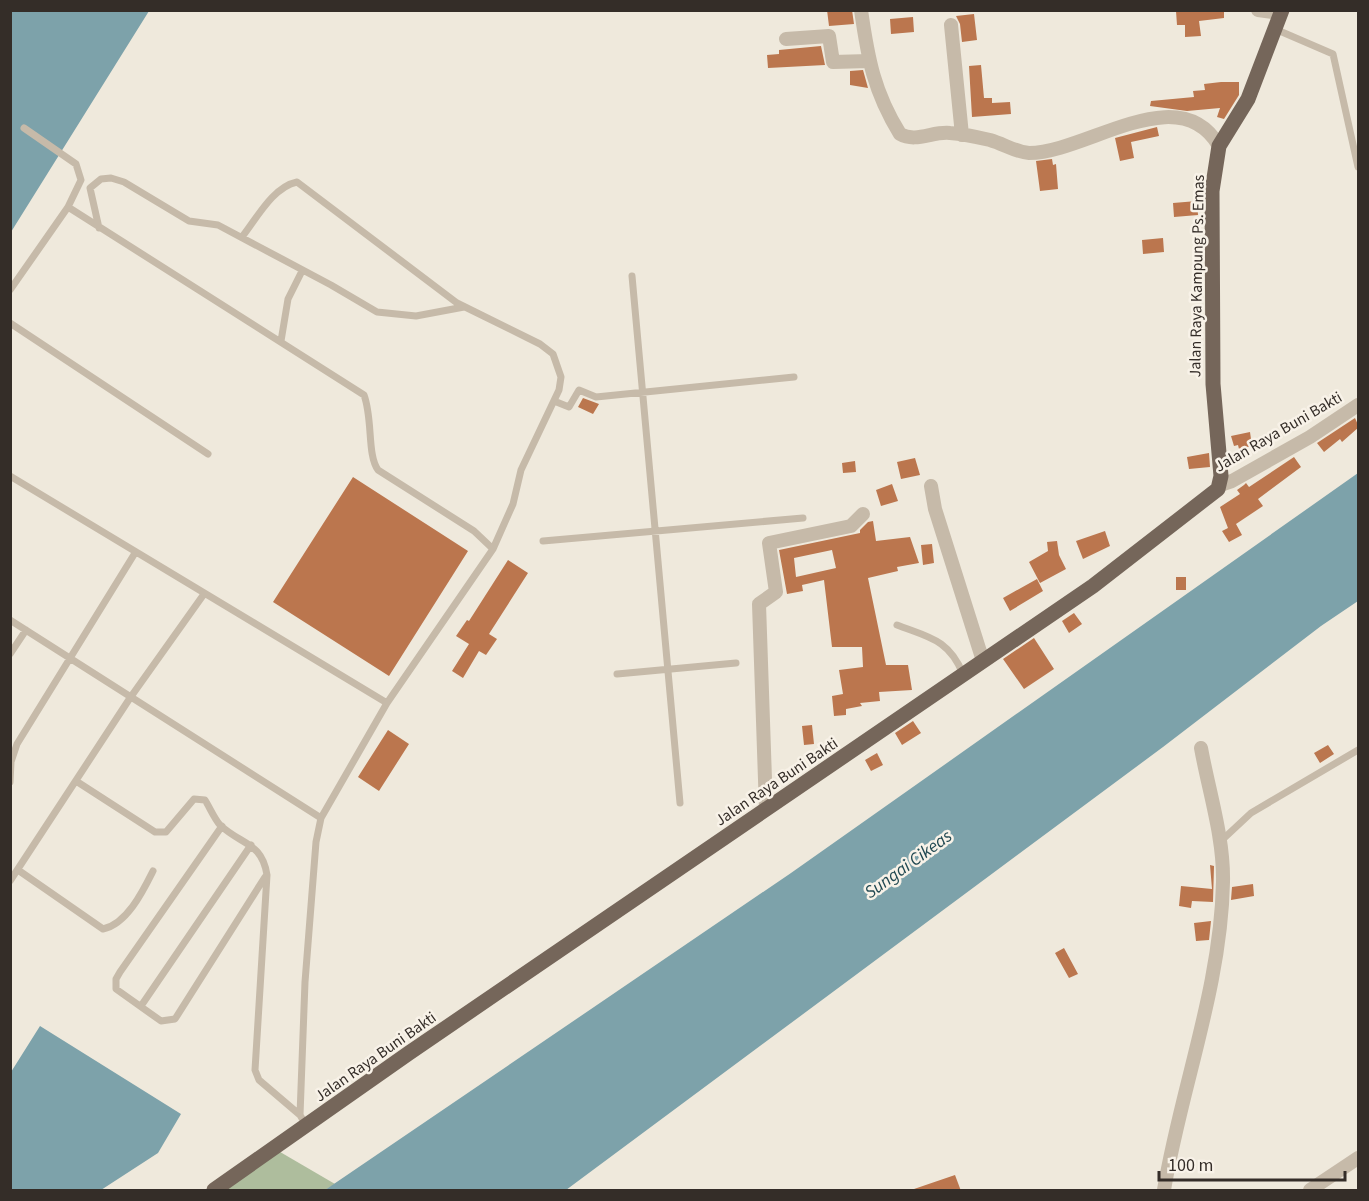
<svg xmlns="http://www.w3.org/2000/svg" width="1369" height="1201" font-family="'Source Sans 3',sans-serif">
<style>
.green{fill:#aebd9d}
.water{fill:#7da2aa}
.building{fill:#bb764e;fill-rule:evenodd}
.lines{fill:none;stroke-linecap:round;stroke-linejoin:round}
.service{stroke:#c6baa9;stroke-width:7}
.minor{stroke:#c6baa9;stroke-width:14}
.primary{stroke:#75665a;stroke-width:15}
.labels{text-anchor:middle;stroke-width:5;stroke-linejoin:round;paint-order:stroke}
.street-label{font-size:16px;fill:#342d28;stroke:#f8f2e8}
.water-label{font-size:18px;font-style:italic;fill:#214952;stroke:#f8f2e8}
</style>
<rect width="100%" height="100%" fill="#efe9dc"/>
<!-- green -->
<path class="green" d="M275,1149l60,35 -10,6h-110z"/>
<!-- water -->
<path class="water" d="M11,11h138l-138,221z
M1358,473v128l-37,25 -158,121 -597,443h-241l466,-317z
M40,1026l141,88 -23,39 -57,37h-90v-118z"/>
<!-- building -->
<path class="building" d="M827,10h25l2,14 -25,2z
M1224,10v8l-25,3 2,15 -16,1v-12h-8l-1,-14z
M974,14l3,26 -15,2 -2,-18 -4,-8z
M913,17l1,15 -23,2 -1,-15z
M821,46l4,19 -57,3 -1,-13 12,-1v-4z
M981,65l3,33h8v5l18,-1 1,12 -39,3 -3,-51z
M863,70l5,18 -18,-3v-14z
M1221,82h18v13l-15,24 -7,-2 3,-9 -33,3 -37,-5 1,-5 43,-4 -1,-6 12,-1 -1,-6z
M1157,127l2,9 -28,6 3,16 -14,3 -5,-23z
M1052,159l1,6 3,-1 2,25 -18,2 -4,-30z
M1197,201l1,14 -24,2 -1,-14z
M1163,238l1,14 -21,2 -1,-14z
M583,398l16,6 -6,10 -15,-7z
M1355,418l4,9 -17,15 -2,-3 -16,13 -7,-9z
M1250,432l2,14 -13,3 -1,-4 -4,1 -3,-10z
M1209,453l1,14 -21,2 -2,-12z
M1294,457l7,10 -43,32 5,7 -27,18 6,11 -13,7 -7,-11 6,-3 -8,-21 20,-13 -3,-4 7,-5 2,-2 3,4z
M915,458l5,17 -19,4 -4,-17z
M855,461l1,11 -13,1 -1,-10z
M353,477l115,74 -79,125 -116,-74z
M892,484l6,17 -17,5 -5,-16z
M873,521l3,20 34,-4 9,26 -22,4 1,4 -30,7 18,87h22l4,25 -33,2 1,9 -20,2 2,3 -16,3v6l-12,1 -2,-20 11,-2 -4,-24 24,-3 -1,-20h-30l-8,-67 -22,5 1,6 -16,3 -8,-44 81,-17v-3l8,-8zM832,550l4,18 -40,9 -2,-19z
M1105,531l5,15 -27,13 -7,-18z
M1057,541l2,14 7,14 -26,14 -11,-21 19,-11 -1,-9z
M932,544l2,19 -11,2 -2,-20z
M508,560l20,13 -39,61 8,5 -11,16 -7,-4 -16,27 -11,-7 17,-27 -13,-8 11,-16 2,1z
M1176,577h10v13h-10z
M1037,579l6,12 -33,20 -7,-13z
M1074,613l8,11 -13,9 -7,-12z
M1034,638l20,31 -30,20 -21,-30z
M913,721l8,12 -19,12 -7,-12z
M812,725l2,19 -10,1 -2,-19z
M388,730l21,14 -30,47 -21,-14z
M1328,745l6,9 -14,9 -6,-10z
M877,753l6,12 -12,6 -6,-11z
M1210,865l4,1 -1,36 -21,-1 -1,7 -12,-2 2,-20 31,3z
M1253,884l1,12 -23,4 1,-13z
M1211,921l-2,19 -13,1 -2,-18z
M1064,948l14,26 -9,4 -14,-25z
M955,1175l6,16h-47v-2z"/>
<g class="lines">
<!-- service -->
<path class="service" d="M1275,29l58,25 25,113
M68,207l296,188c9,24 3,60 14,75l96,61 19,18 -106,154 -66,115 -5,24 -11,140 -5,133 7,12
M99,228l-9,-40 11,-9 10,-1 13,4 65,39 29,4 113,60 46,27 39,4 48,-9
M242,237c15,-19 31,-50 55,-55l160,121 83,41 13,10 8,23 -2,13 -38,80 -8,34 -20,45
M632,276l48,527
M10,290l58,-83 13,-27 -5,-16 -52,-36
M10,323l198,131
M281,341l7,-42 14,-28
M554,401l15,6 10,-17 17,7 198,-20
M10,476l377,227
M543,541l260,-23
M10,620l311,198
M897,625c31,12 52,14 66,49
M10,654l16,-24
M617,674l119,-11
M76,781l79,51h11l28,-33 11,1c5,8 9,18 15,25 21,20 42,17 47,50l-12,195 4,10 41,35
M10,782l1,-20 6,-18 118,-191
M222,826l-102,146 -4,7v10l45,32 14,-2 90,-142
M1221,841l30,-28 107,-63
M18,870l85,59c24,-5 40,-38 50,-58
M10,881l120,-183 74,-104
M141,1006l110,-161"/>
<!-- minor -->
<path class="minor" d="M861,10c7,49 13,82 39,124 16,9 33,-3 50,-1 13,1 27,4 40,7 14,4 25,12 39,13 57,0 150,-76 190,-7
M1258,10l23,3
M951,25l11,110
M786,39l43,-3 4,26 36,-1
M1220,485l12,-4 78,-44 48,-32
M931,486l4,23 48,152
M766,809l-7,-205 17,-12 -7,-49 82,-17 12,-12
M1164,1190c17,-102 57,-203 59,-308 1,-44 -14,-90 -22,-134
M1310,1190l48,-32"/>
<!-- primary -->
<path class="primary" d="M214,1190l195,-137 684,-467 125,-97 3,-13 -8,-92 -1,-193 7,-45 29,-47 34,-89"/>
</g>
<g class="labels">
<!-- street labels -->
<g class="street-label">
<text transform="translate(1196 276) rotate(-89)" y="6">Jalan Raya Kampung Ps. Emas</text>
<text transform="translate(1278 431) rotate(-30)" y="6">Jalan Raya Buni Bakti</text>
<text transform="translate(776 781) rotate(-34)" y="6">Jalan Raya Buni Bakti</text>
<text transform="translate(375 1056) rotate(-35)" y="6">Jalan Raya Buni Bakti</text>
</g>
<!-- water labels -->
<g class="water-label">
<text transform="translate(908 864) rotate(-36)" y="6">Sungai Cikeas</text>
</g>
</g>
<!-- border -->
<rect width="1369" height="1201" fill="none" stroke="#342d28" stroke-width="24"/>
<!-- scale -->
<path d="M1159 1171v9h186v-9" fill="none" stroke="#342d28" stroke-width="3"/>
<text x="1168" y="1171" font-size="18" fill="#342d28" stroke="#f8f2e8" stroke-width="4.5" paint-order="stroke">100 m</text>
</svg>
